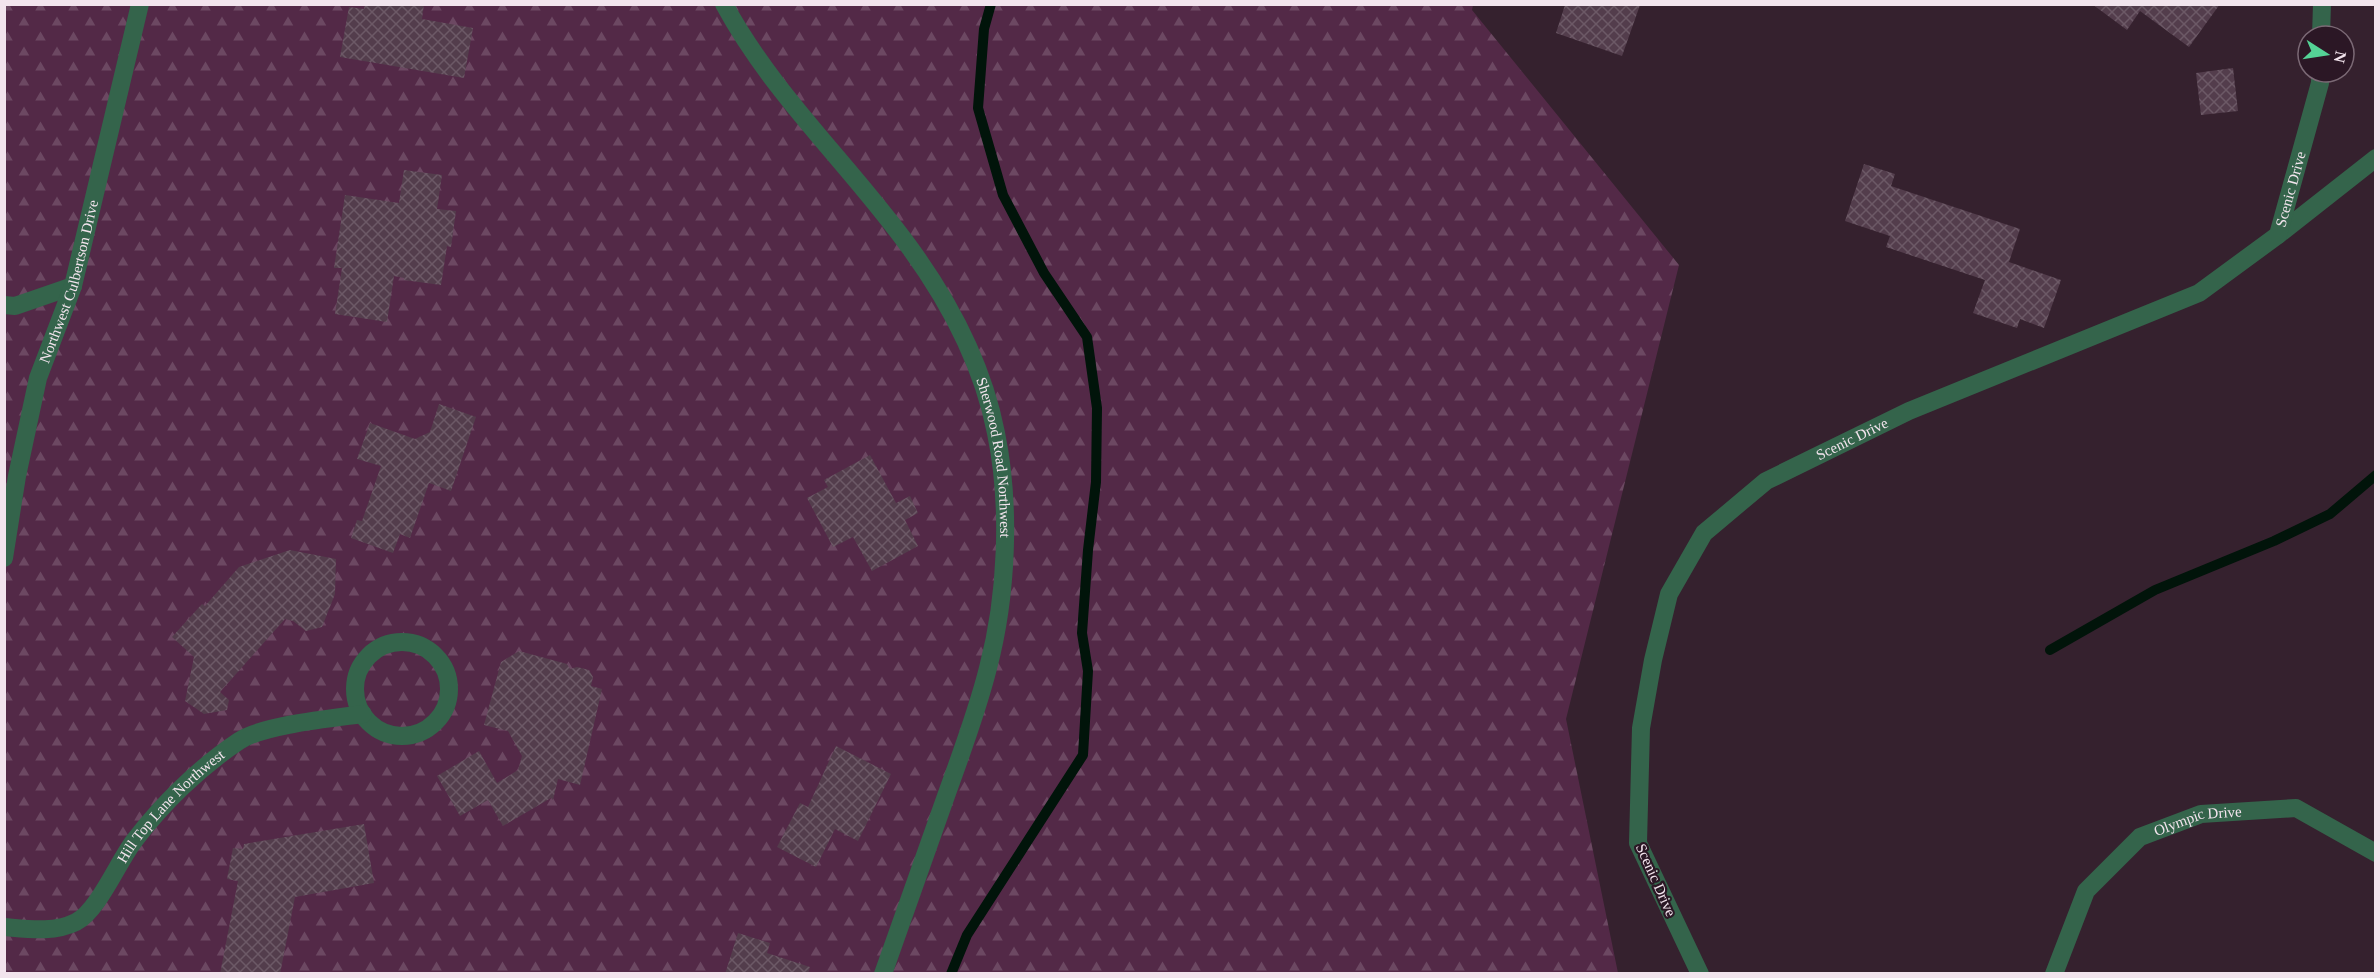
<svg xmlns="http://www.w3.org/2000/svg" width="2380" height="978" font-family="'Times New Roman',serif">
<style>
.forest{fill:url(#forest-firs)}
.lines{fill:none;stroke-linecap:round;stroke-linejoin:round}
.stream{stroke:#01140a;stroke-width:10}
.building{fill:url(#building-cross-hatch)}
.minor{stroke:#34644b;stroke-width:18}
.labels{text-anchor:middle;stroke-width:4.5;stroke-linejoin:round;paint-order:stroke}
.street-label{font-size:15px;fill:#f2e4ed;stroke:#2b1725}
</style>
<defs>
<pattern id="forest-firs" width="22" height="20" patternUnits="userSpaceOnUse" patternTransform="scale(1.5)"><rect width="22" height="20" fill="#532947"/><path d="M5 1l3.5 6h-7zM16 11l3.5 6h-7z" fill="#6c4862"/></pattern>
<pattern id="building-cross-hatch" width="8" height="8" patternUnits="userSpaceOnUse" patternTransform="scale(1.5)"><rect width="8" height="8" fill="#533d4c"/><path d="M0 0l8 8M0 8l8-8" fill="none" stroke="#6c5966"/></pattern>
</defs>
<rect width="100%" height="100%" fill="#35212e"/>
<!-- forest -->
<path class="forest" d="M5,5h1468l-1,5 207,255 -113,454 52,254 -1613,1z"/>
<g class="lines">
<!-- stream -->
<path class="stream" d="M2050,650l105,-60 119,-49 56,-27 46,-39
M951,974l16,-39 116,-180 5,-84 -6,-38 6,-83 8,-68 1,-74 -10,-71 -43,-64 -41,-78 -25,-87 6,-79 7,-25"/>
</g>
<!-- building -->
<path class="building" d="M365,4h59l-2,15 51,9 -9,50 -124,-21 9,-50 15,2z
M2092,4h128l-31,43 -49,-36 -13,19z
M1565,5h75l-18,51 -66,-23z
M2233,68l5,43 -37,4 -5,-42z
M1864,164l31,10 -4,12 129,43 -11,33 52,18 -17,48 -24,-9 -3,9 -44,-15 12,-33 -99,-33 4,-11 -45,-15z
M404,170l38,5 -5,34 19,2 -5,36 -4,-1 -6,39 -37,-5v-2l-10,-2 -7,46 -52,-8 7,-46h-8l11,-73 54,8z
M439,404l37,13 -25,74 -22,-8 -19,55 -10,-4 -7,19 -42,-15 6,-18 5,1 19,-55 -24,-7 13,-36 45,16 15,-7z
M870,455l26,48 14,-7 8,17 -13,7 13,26 -46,25 -19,-34 -20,10 -26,-49 21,-11 -4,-7z
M290,550l46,9 -1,35 -13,33 -16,4 -13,-10 -8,-2 -65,73 9,8 -2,10 -23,4 -19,-13 9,-44 -22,-20 30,-33 3,2 34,-39z
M519,651l48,13 3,5 7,-2 12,3 4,7 -2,9 11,3 -22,96 -22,-6 -5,21 -2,-2 -48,28 -15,-26 -28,16 -23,-40 42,-25 18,32 21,-13 4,-14 -14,-25 -24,-6 17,-63z
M836,746l55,28 -33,67 -23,-12 -19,38 -39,-20 23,-44 8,4z
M364,824l10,59 -79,14 -15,77h-60l18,-93 -11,-2 6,-31 10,1 1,-5z
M738,933l32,10 -3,10 43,14 -2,7h-83z"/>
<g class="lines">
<!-- minor -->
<g class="minor">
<path id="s1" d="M724,4c49,91 127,162 186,244 40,55 73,118 86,185 15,73 11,163 -8,235 -11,44 -27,86 -42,128 -21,59 -42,118 -63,178"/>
<path d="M2321,36l1,-32"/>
<path d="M2278,235l98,-77"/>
<path d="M4,305l11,1 58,-20"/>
<path id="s2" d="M4,558l13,-82 21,-98 35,-92 67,-282"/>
<circle cx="402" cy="689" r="47"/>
<path id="s3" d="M4,927c24,2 50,6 72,-5 22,-11 42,-60 58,-81 28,-37 66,-74 105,-100 23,-16 95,-23 124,-27"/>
<path id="s4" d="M1700,974l-62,-131 3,-115 12,-68 16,-66 35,-61 62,-52 143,-70 290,-118 79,-58 42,-152v-11"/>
<path id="s5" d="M2054,974l32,-83 54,-54 61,-23 95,-6 80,45"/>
</g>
</g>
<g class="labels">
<!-- street labels -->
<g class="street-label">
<text dy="5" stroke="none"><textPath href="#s4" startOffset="1166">Scenic Drive</textPath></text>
<text dy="5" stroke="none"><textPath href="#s2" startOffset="285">Northwest Culbertson Drive</textPath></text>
<text dy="5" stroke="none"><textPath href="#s4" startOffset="644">Scenic Drive</textPath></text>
<text dy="5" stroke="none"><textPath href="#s1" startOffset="537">Sherwood Road Northwest</textPath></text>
<text dy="5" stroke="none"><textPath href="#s3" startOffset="224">Hill Top Lane Northwest</textPath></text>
<text dy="5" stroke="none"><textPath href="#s5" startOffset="226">Olympic Drive</textPath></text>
<text transform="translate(1656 880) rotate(66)" y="5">Scenic Drive</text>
</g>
</g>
<!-- border -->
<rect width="2380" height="978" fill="none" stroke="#f2e4ed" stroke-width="12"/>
<!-- north arrow -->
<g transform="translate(2326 54) rotate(102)"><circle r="28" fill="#2b1725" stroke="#7b6975" stroke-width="1.5"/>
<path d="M0-4.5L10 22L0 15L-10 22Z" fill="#54d396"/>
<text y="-9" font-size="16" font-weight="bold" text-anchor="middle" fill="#f2e4ed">N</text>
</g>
</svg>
